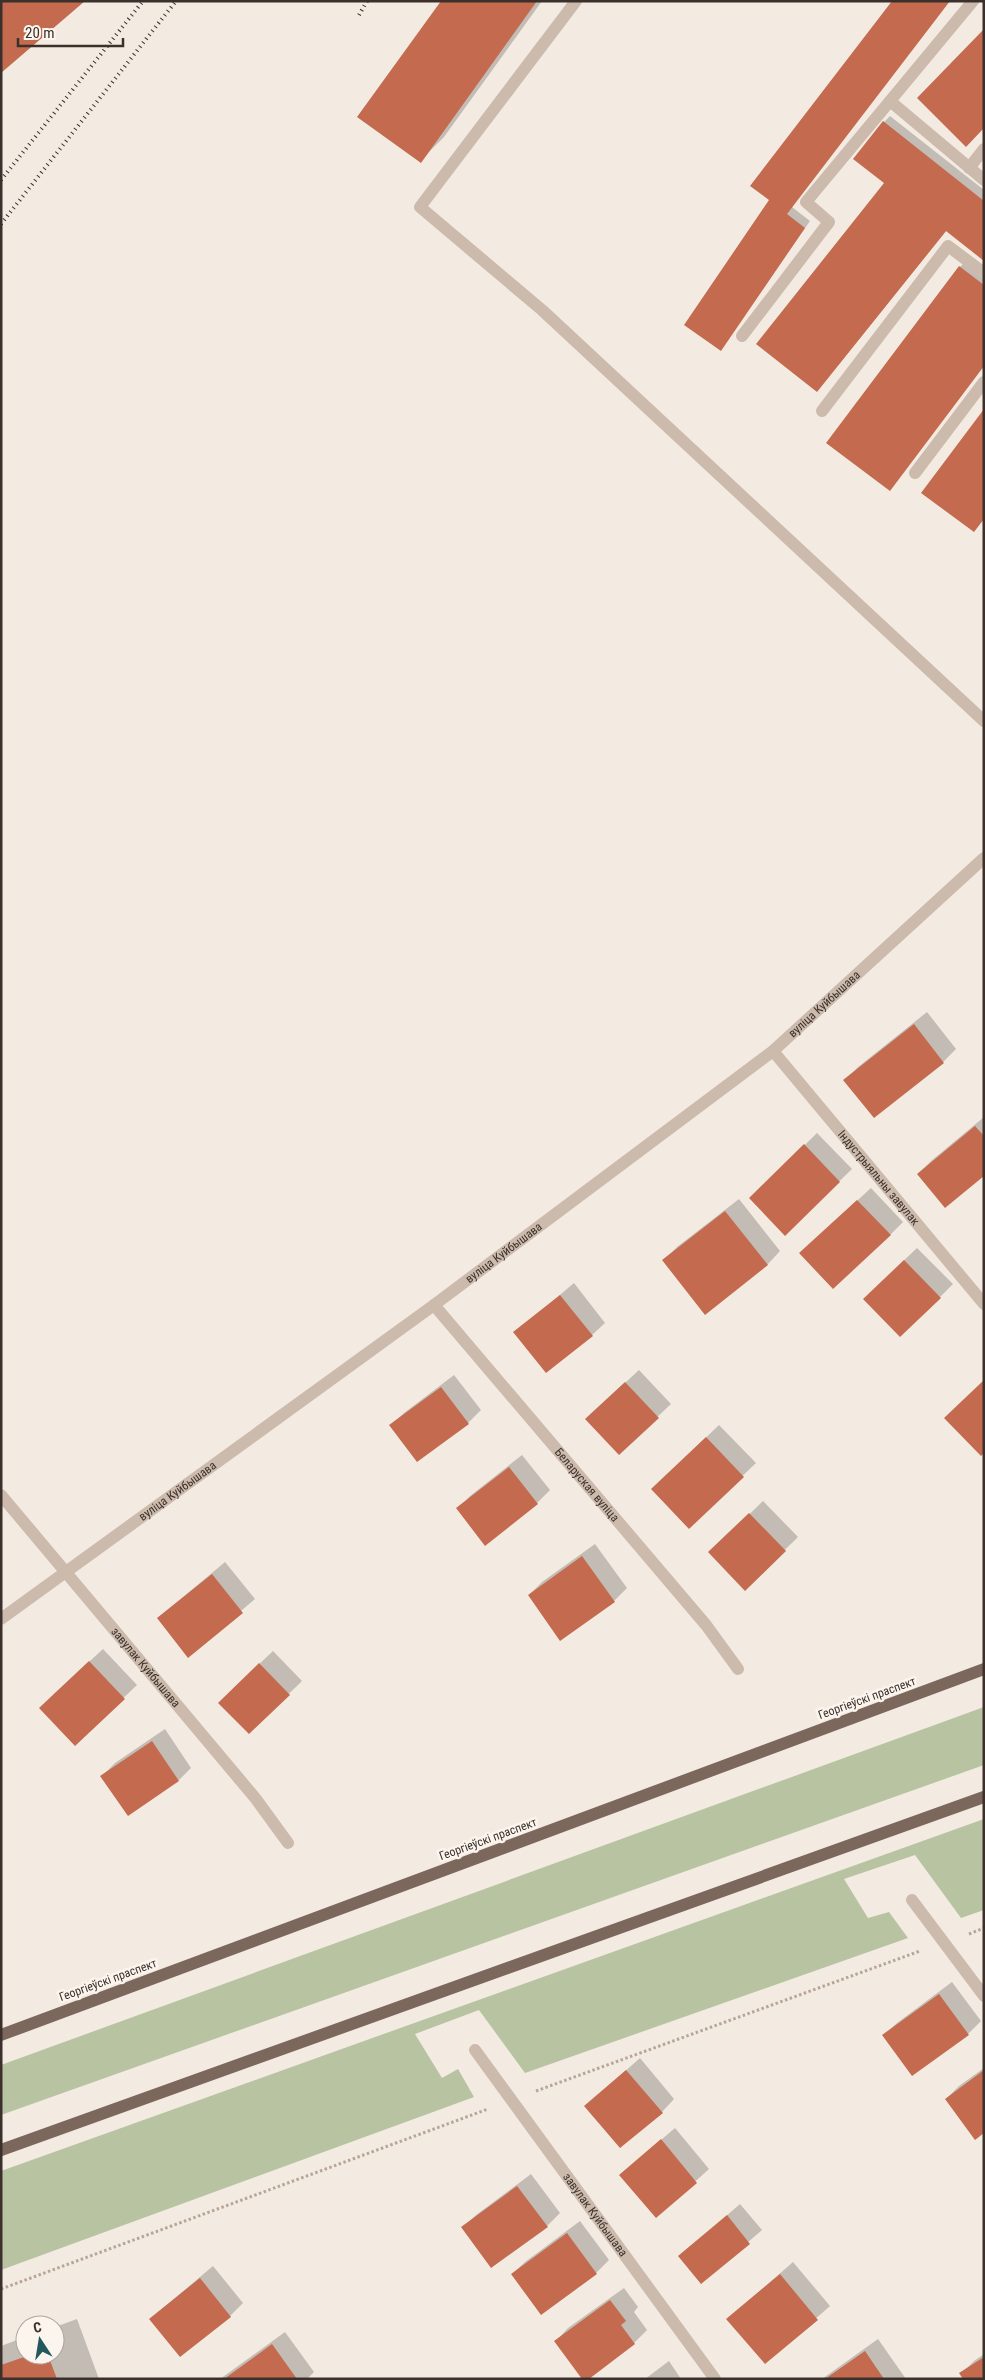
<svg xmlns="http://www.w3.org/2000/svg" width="985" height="2380" font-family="'Roboto Condensed',sans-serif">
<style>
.green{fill:#b8c3a1}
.shadow{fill:#0003}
.building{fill:#c46a4f}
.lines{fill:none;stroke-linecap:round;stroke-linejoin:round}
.path{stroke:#b8a597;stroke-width:3;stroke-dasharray:2.5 2.5;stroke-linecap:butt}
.minor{stroke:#ccbbad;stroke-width:12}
.major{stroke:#7c675d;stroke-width:12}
.rail{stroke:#3b302b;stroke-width:4;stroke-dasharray:1 4;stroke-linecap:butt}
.labels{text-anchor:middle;stroke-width:5;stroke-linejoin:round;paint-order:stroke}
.street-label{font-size:12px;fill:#3b302b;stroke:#fbf5ee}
</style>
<rect width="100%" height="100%" fill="#f3ebe2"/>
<!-- green -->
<path class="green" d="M984,1707v58l-983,350v-50z
M984,1819v91l-23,8 -46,-63 -71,24 24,39 21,-6 19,26 -383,135 -46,-63 -64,24 27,44 16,-9 16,28 -473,173v-99z"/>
<!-- shadow -->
<path class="shadow" d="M443,1h99l-98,136 -24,24z
M890,116l94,74v69l-37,-29 -130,161 69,-208 -2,-61z
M770,200l22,7 18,14 -90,129z
M966,261l18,13v92l-94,123 70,-222z
M927,1012l29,37 -13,13 -69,54 -29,-36 13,-13z
M984,1117v58l-66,-1 13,-13z
M817,1133l35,36 -67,65 -34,-36z
M871,1188l32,34 -13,13 -77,6z
M739,1199l41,52 -12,13 -62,49 -42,-53 13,-13z
M917,1248l36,36 -13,13 -63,-11z
M574,1283l31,40 -13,12 -77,-2z
M639,1370l32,34 -52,49 -19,-47z
M454,1375l27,35 -13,13 -77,2 13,-12z
M719,1425l37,38 -67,64 -24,-50z
M522,1455l28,35 -13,13 -79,6 12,-13z
M763,1501l35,36 -53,52 -22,-49z
M595,1544l32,44 -13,13 -53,38 -32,-44 13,-13z
M225,1562l30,37 -67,57 -30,-38z
M103,1649l34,36 -62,59 -22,-49z
M273,1651l29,30 -53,52 -17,-43z
M165,1729l26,39 -12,12 -51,35 -26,-39 13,-13z
M952,1982l29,39 -13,13 -84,1 13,-12z
M640,2058l34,41 -12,13 -76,-6z
M984,2068v64l-38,-33 13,-13z
M675,2128l34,41 -53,48 -22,-54z
M531,2174l29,39 -13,13 -84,2 13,-13z
M740,2204l22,26 -60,52 -22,-26z
M580,2221l29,39 -13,13 -55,41 -29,-40 13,-12z
M793,2262l37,44 -65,57 -37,-44z
M213,2266l30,37 -13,13 -80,3z
M624,2288l14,19 -4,5 13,18 -13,13 -78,-2 12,-13z
M77,2319l22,60h-98v-33l24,-9v18h30v-28z
M285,2332l29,40 -7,7h-87z
M878,2339l28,40h-84z
M984,2354v25l-23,-5 13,-13z
M669,2361l12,18h-36z"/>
<!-- building -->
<path class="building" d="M1,1h84l-84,72z
M441,1h96l-116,162 -64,-46z
M892,1h58l-163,213 18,14 -84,123 -37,-26 85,-125 -19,-14z
M984,29v99l-18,19 -49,-49z
M883,121l101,80v60l-38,-30 -129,161 -61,-48 128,-161 -31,-24z
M959,266l25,19v81l-94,125 -64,-48z
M984,409v110l-10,13 -53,-39z
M914,1024l30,39 -70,55 -31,-38z
M975,1126l9,10v40l-39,32 -28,-34z
M804,1144l36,38 -55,54 -36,-38z
M857,1200l34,35 -58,54 -34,-36z
M725,1211l43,54 -63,50 -43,-55z
M904,1260l37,38 -41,39 -37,-38z
M560,1295l33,41 -47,37 -33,-41z
M984,1380v73l-3,3 -37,-38z
M625,1382l34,36 -40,37 -34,-36z
M441,1387l28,37 -52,38 -28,-37z
M706,1437l38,40 -55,52 -38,-40z
M509,1467l29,37 -53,42 -29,-38z
M749,1513l37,38 -41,40 -37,-39z
M582,1556l33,46 -55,39 -32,-46z
M212,1574l31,39 -55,45 -31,-40z
M89,1661l36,38 -50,47 -36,-38z
M259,1663l31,32 -41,39 -31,-31z
M152,1741l27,40 -51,35 -28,-40z
M939,1994l30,41 -57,41 -30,-41z
M626,2070l37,43 -43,35 -36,-42z
M984,2070v63l-9,7 -30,-41z
M661,2139l36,44 -41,35 -37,-43z
M517,2186l31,41 -57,41 -30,-41z
M727,2215l23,29 -49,40 -23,-28z
M567,2233l30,41 -56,41 -30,-41z
M780,2274l38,46 -53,44 -39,-45z
M200,2278l31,39 -51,40 -31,-38z
M610,2300l16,21 -5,4 14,19 -46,35h-7l-28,-38z
M272,2344l25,35h-73z
M865,2351l19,28h-59z
M30,2355h18l9,24h-56v-14z
M984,2357v22h-21l-4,-6z"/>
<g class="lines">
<!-- path -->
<path class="path" d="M969,1934l15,-6
M536,2091l384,-140
M1,2289l487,-180"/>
<!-- minor -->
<g class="minor">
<path d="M576,1l-156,206 122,103 442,411"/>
<path d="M973,1l-83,100 94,79"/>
<path d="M969,168l15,-19"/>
<path d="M742,336l87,-114 -23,-20 84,-101"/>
<path d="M822,411l126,-165 36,27"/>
<path d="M915,473l69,-91"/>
<path id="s1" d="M773,1051l211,253"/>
<path id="s2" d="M434,1305l272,320 32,44"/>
<path id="s3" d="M1,1495l255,304 32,44"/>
<path id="s4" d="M1,1619l433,-314 339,-254 211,-193"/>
<path d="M912,1900l72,96"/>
<path id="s5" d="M475,2050l240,329"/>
</g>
<!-- major -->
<path class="major" d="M1,2035l983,-366
M1,2150l983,-353"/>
<!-- rail -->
<path class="rail" d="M359,15l8,-14
M1,180l142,-179
M1,224l175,-223"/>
</g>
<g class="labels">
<!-- street labels -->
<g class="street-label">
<text dy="4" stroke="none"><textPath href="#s4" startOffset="1028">вуліца Куйбышава</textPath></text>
<text dy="4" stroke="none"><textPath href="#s1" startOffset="165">Індустрыяльны завулак</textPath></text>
<text dy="4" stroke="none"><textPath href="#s4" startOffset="622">вуліца Куйбышава</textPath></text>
<text dy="4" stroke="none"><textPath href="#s2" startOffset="236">Беларуская вуліца</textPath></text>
<text dy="4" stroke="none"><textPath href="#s4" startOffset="218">вуліца Куйбышава</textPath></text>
<text dy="4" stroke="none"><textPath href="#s3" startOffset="225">завулак Куйбышава</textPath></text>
<text transform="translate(867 1698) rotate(-20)" y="4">Георгіеўскі праспект</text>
<text transform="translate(488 1839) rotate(-20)" y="4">Георгіеўскі праспект</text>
<text transform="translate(108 1980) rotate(-20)" y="4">Георгіеўскі праспект</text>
<text dy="4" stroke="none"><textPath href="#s5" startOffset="204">завулак Куйбышава</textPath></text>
</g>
</g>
<!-- border -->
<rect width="985" height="2380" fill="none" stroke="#3b302b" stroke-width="5"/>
<!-- north arrow -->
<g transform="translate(40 2340) rotate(348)"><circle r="24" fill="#fbf5ee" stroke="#aea6a0"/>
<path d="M0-4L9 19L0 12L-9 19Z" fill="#21595c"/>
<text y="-8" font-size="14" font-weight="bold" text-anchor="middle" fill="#3b302b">С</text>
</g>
<!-- scale -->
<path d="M18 38v8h105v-8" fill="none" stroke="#3b302b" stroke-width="2.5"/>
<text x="25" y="38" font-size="15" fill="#3b302b" stroke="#fbf5ee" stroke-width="4" paint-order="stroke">20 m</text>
</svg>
